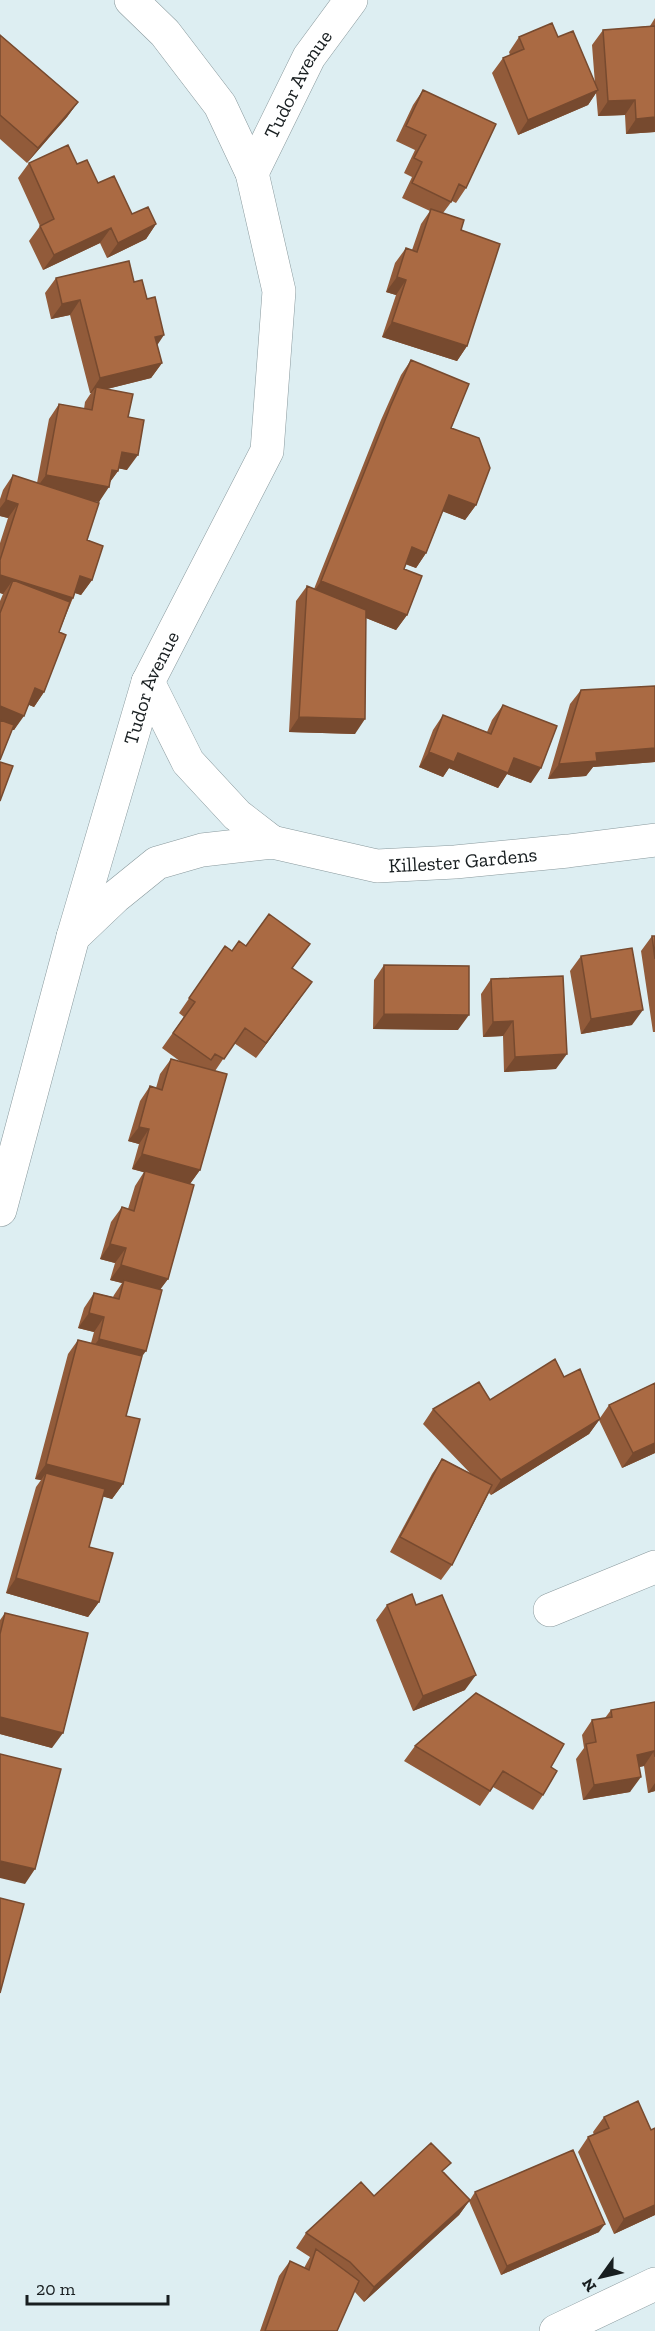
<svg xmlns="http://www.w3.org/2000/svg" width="655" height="2331" font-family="'Zilla Slab',serif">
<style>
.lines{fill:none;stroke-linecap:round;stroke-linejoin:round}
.minor-casing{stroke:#89999d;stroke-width:34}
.minor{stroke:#fff;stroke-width:33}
.wall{fill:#925b3a}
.shaded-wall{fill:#774a2f}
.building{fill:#aa6a43;stroke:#774a2f;stroke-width:1.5}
.labels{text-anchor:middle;stroke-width:5;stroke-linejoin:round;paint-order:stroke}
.street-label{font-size:20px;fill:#181e20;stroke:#ddeef2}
</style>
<rect width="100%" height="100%" fill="#ddeef2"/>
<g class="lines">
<!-- minor casing -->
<g class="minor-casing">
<g id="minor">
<path id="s1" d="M252,173l57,-116 42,-57"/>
<path d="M148,682l40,80 49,53 35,27"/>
<path id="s2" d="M73,937l42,-40 42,-34 45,-13 70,-8 105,24 78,-4 113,-11 87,-11"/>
<path id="s3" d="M0,1210l73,-273 75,-255 119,-231 12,-160 -27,-118 -32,-68 -55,-72 -34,-33"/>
<path d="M550,1610l105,-43"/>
<path d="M556,2331l99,-47"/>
</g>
</g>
<!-- minor -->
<use href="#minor" class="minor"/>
</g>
<!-- wall -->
<path class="wall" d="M655,18v114l-29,2 -1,-19 -27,1 -2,-23 -8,12 -70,30 -26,-62 11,-15 7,-3 -1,-3 10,-15h39l37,47 -3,-39 11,-15 47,-4z
M0,35l78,67 -11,15 -40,46 -27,-24z
M423,90l43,98 -10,15 -4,-2 -9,12 18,17 6,116 -10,15 -75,-24 14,-42 -10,-3 9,-29 11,-15 6,2 9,-26 9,-13 -28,-13 10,-21 -8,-4 11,-23 -19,-9 17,-36z
M29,163l48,1 55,50 24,10 -10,15 -39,19 -7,-15 -57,27 -14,-29 11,-15 -22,-48z
M56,278l78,4 23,63 5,18 -11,15 -44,11 21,28 -1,53 -9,-2v3l-8,11 -11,20 -5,-1 -7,39 5,40 -11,15 -6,-2 -16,39 -15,60 -10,15 -5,-2 -15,25h-2l-12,30v-159l3,-7 -3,-1v-50l8,-25 -8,-2v-17l3,-9 10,-15 24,8 12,-64 10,-15 25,5 1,-7 6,-9h-1l-20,-78 -19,4 -6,-26z
M411,360l40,68 25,77 -11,15 -22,-9 -17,42 -10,15 -11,-4 -1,5 3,46 -11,15 -30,-12 -11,116 -66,-2 7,-131 11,-15 7,3 67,-169 20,-45z
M655,686v76l-62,5 -7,9 -38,3 22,-75 11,-14z
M503,705l28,78 -24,-9 -9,14 -49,-20 -6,9 -24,-10 14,-37 10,-15 44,17 5,-12z
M652,936h3v96h-2l-12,-81z
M225,946l7,5 14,-5 46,22 9,29 -45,61 -22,-15 -19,28 -15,99 -10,14 -22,95 -8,10 -34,127 -3,68 -11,15 -9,-3 -14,51 10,55 -11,15 -82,-24 30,-106 5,-7 -6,-1 33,-125 10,-14 13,3 3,-11 -16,-4 6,-20 10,-15 19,4 1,-2 8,-12 -12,-3 5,-17 -15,-4 11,-37 11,-15 6,2 7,-23 9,-14 -12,-3 7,-25 -11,-3 12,-40 10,-15 6,2 4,-14 11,-15 10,3 -19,-14 22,-31 -5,-4z
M581,956l51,69 -51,9 -11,-63z
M384,965l74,65 -85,-1 1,-49z
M491,979l65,90 -52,3 -1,-36 -20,1 -2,-43z
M564,1377l36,41 9,-13 46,-22v70l-33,15 -23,-48 -10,14 -98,61 -2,-2 -37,72 -11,15 -51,-28 42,-78 10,-15 28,14 -47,-49 10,-15 57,-9z
M387,1605h29l49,85 -52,21 -37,-91z
M5,1613l47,135 -52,-14v-114z
M655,1702v89l-7,2 -4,-27 -5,1 -9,25 -47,8 -7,-41 8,-11 -2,-13 10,-15 13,-2 6,-8z
M415,1746l136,21 -8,28 -10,15 -40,-23 -13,19 -76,-45z
M604,2117l47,13 4,-2v87l-41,19 -36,-82 10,-15 6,-2 -1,-3z
M444,2172l26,28 5,-8 124,40 -98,43 -32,-74 -10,14 -95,87 -10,-11 -17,40h-77l19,-55 11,-15 14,7 6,-11 -14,-9 10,-15 68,-37z"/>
<!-- shaded-wall -->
<path class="shaded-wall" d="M598,90l-10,15 -70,30 10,-15z
M635,100l-10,15 -27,1 10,-15z
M78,102l-11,15 -40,46 11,-15z
M655,117v15l-29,2 10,-15z
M156,224l-10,15 -39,19 11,-15z
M111,228l-11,15 -57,27 11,-15z
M397,277l9,3 -10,15 -10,-3z
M80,300l-10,15 -19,4 11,-15z
M392,322l75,24 -10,15 -75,-24z
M164,335l-10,15 1,-13z
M162,363l-11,15 -56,14 1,-5 -5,6h-1l10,-15z
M122,452l16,3 -11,15 -16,-3z
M112,470l6,1 -11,15z
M46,475l63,12 -10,15 -64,-12z
M449,495l27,10 -11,15 -26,-10z
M6,500l12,4 -10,14 -8,-2v-8z
M412,547l14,6 -10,15 -15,-6z
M0,575l73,23 -11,15 -49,-33 -10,14 -3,-1z
M80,576l12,4 -11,15 -12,-4z
M321,581l86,34 -11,15 -85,-34z
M35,688l9,4 -10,15 -9,-4z
M0,706l24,10 -10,14 -14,-5z
M299,717l66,2 -10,15 -66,-2z
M655,748v14l-62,5 -7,9 -38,3 11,-15 37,-11z
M429,752l29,1 56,5 27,10 -10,15 -24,-9 -9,14 -49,-20 -6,9 -24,-10z
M312,982l-11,15 -45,61 10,-15z
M643,1010l-11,15 -51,9 10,-15z
M384,1014l85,1 -11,15 -85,-1z
M513,1021l-10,15 -20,1 10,-15z
M567,1054l-11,15 -52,3 11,-15z
M139,1127l10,2 -10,15 -11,-3z
M142,1154l58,16 -11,15 -57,-16z
M110,1244l16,4 -11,15 -15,-4z
M121,1265l47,14 -11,15 -33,-14 -2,3 -12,-3z
M89,1313l15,4 -10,15 -16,-4z
M99,1339l47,12 -11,15 -47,-12z
M600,1419l-11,15 -98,61 10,-15z
M655,1443v10l-33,15 11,-15z
M46,1464l77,20 -11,15 -68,-18 2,-8 -5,7 -6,-1z
M16,1578l83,24 -11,15 -82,-24z
M476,1675l-11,15 -52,21 10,-15z
M0,1717l63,16 -11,15 -52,-14z
M654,1751l-10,15 -18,4 11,-15z
M641,1777l-11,15 -47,8 11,-15z
M655,1783v8l-7,2z
M0,1861l35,8 -10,15 -25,-6z
M470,2200l-11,15 -95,87 10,-15z
M655,2205v10l-41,19 10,-15z
M605,2224l-6,8 -98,43 6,-9z"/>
<!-- building -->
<path class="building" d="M552,23l6,14 15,-6 25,59 -70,30 -25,-62 21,-9 -5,-12z
M655,26v91l-19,2 -1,-19 -27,1 -5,-71z
M0,35l78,67 -40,46 -38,-33z
M423,90l73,34 -30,64 -7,-4 -8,18 -39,-19 10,-21 -8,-4 12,-23 -20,-9z
M68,145l9,19 10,-4 11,23 16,-7 18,38 16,-7 8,17 -38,19 -7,-15 -57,27 -14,-29 14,-7 -25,-56z
M431,209l33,11 -3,10 39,14 -33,102 -75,-24 14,-42 -9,-3 9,-29 11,4z
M129,261l5,21 8,-2 5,19 8,-2 9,38 -9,2 7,26 -62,15 -20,-78 -18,4 -6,-26z
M411,360l58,24 -18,44 28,10 11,30 -14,37 -27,-10 -23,58 -14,-6 -8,22 18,7 -15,39 -86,-34 70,-176z
M96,387l37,7 -5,23 16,3 -6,35 -16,-3 -4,19 -6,-1 -3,17 -63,-12 13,-71 33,6z
M13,475l86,28 -12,37 16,6 -11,34 -12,-4 -7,22 -73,-23v-15l18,-56 -12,-4z
M13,580l57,22 -11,30 7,3 -22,57 -9,-4 -11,28 -24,-10v-93z
M307,586l59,24 -1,109 -66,-2z
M655,686v62l-59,5 1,8 -38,3 22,-74z
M503,705l54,21 -16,42 -27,-10 -6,15 -50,-20 -4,9 -25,-10 14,-37 48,19z
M0,720l14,5 -14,35z
M0,762l13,4 -13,35z
M269,914l41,30 -18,24 20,14 -46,61 -21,-15 -21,31 -9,-5 -4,6 -38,-27 22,-31 -6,-4 36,-52 7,5 7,-10 7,5z
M652,936h3v23z
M632,948l11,62 -52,9 -10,-63z
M384,965l85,1v49l-85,-1z
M563,976l4,78 -52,3 -2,-36 -20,1 -2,-43z
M171,1059l56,15 -27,96 -58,-16 7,-25 -10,-2 11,-41 12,4z
M145,1171l49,14 -26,94 -47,-14 5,-17 -16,-4 12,-37 12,4z
M124,1280l38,10 -16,61 -47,-12 5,-22 -15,-4 5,-20 25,6z
M78,1340l64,16 -16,60 14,3 -17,65 -77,-20z
M555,1359l9,18 16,-8 20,50 -99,61 -68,-71 46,-27 11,18z
M655,1383v60l-22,10 -24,-48z
M442,1459l50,26 -40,80 -52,-28z
M46,1473l59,16 -16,58 24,6 -14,49 -83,-24z
M412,1594l4,11 26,-10 34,80 -53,21 -36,-91z
M5,1613l83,20 -25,100 -63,-16v-83z
M476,1693l88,51 -13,23 6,4 -14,24 -40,-24 -13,20 -75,-45z
M655,1702v55l-1,-6 -17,4 4,22 -47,8 -8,-41 10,-2 -4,-22 20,-3 -1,-7z
M0,1754l61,15 -26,100 -35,-8z
M0,1898l24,6 -24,89z
M638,2101l13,29 4,-2v77l-31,14 -36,-82 21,-9 -5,-11z
M431,2143l20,20 -9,8 28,29 -96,87 -24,-25 -44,-29 55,-51 13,14z
M573,2150l32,74 -98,42 -32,-74z
M316,2249l43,32 -22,50h-72l25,-70 19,9z"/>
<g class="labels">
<!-- street labels -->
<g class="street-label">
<text dy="7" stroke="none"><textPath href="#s1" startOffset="100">Tudor Avenue</textPath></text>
<text dy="7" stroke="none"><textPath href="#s3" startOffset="544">Tudor Avenue</textPath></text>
<text dy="7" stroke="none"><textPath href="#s2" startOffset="423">Killester Gardens</textPath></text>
</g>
</g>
<!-- north arrow -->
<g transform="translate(601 2277) rotate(236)" stroke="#ddeef2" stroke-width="4.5" paint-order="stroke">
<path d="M0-4.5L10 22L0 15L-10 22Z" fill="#181e20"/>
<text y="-9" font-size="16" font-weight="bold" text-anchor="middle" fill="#181e20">N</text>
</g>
<!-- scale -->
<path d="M27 2295v9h141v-9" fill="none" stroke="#181e20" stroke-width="3"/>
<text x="36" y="2295" font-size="18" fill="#181e20" stroke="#ddeef2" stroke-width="4.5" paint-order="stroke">20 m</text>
</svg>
